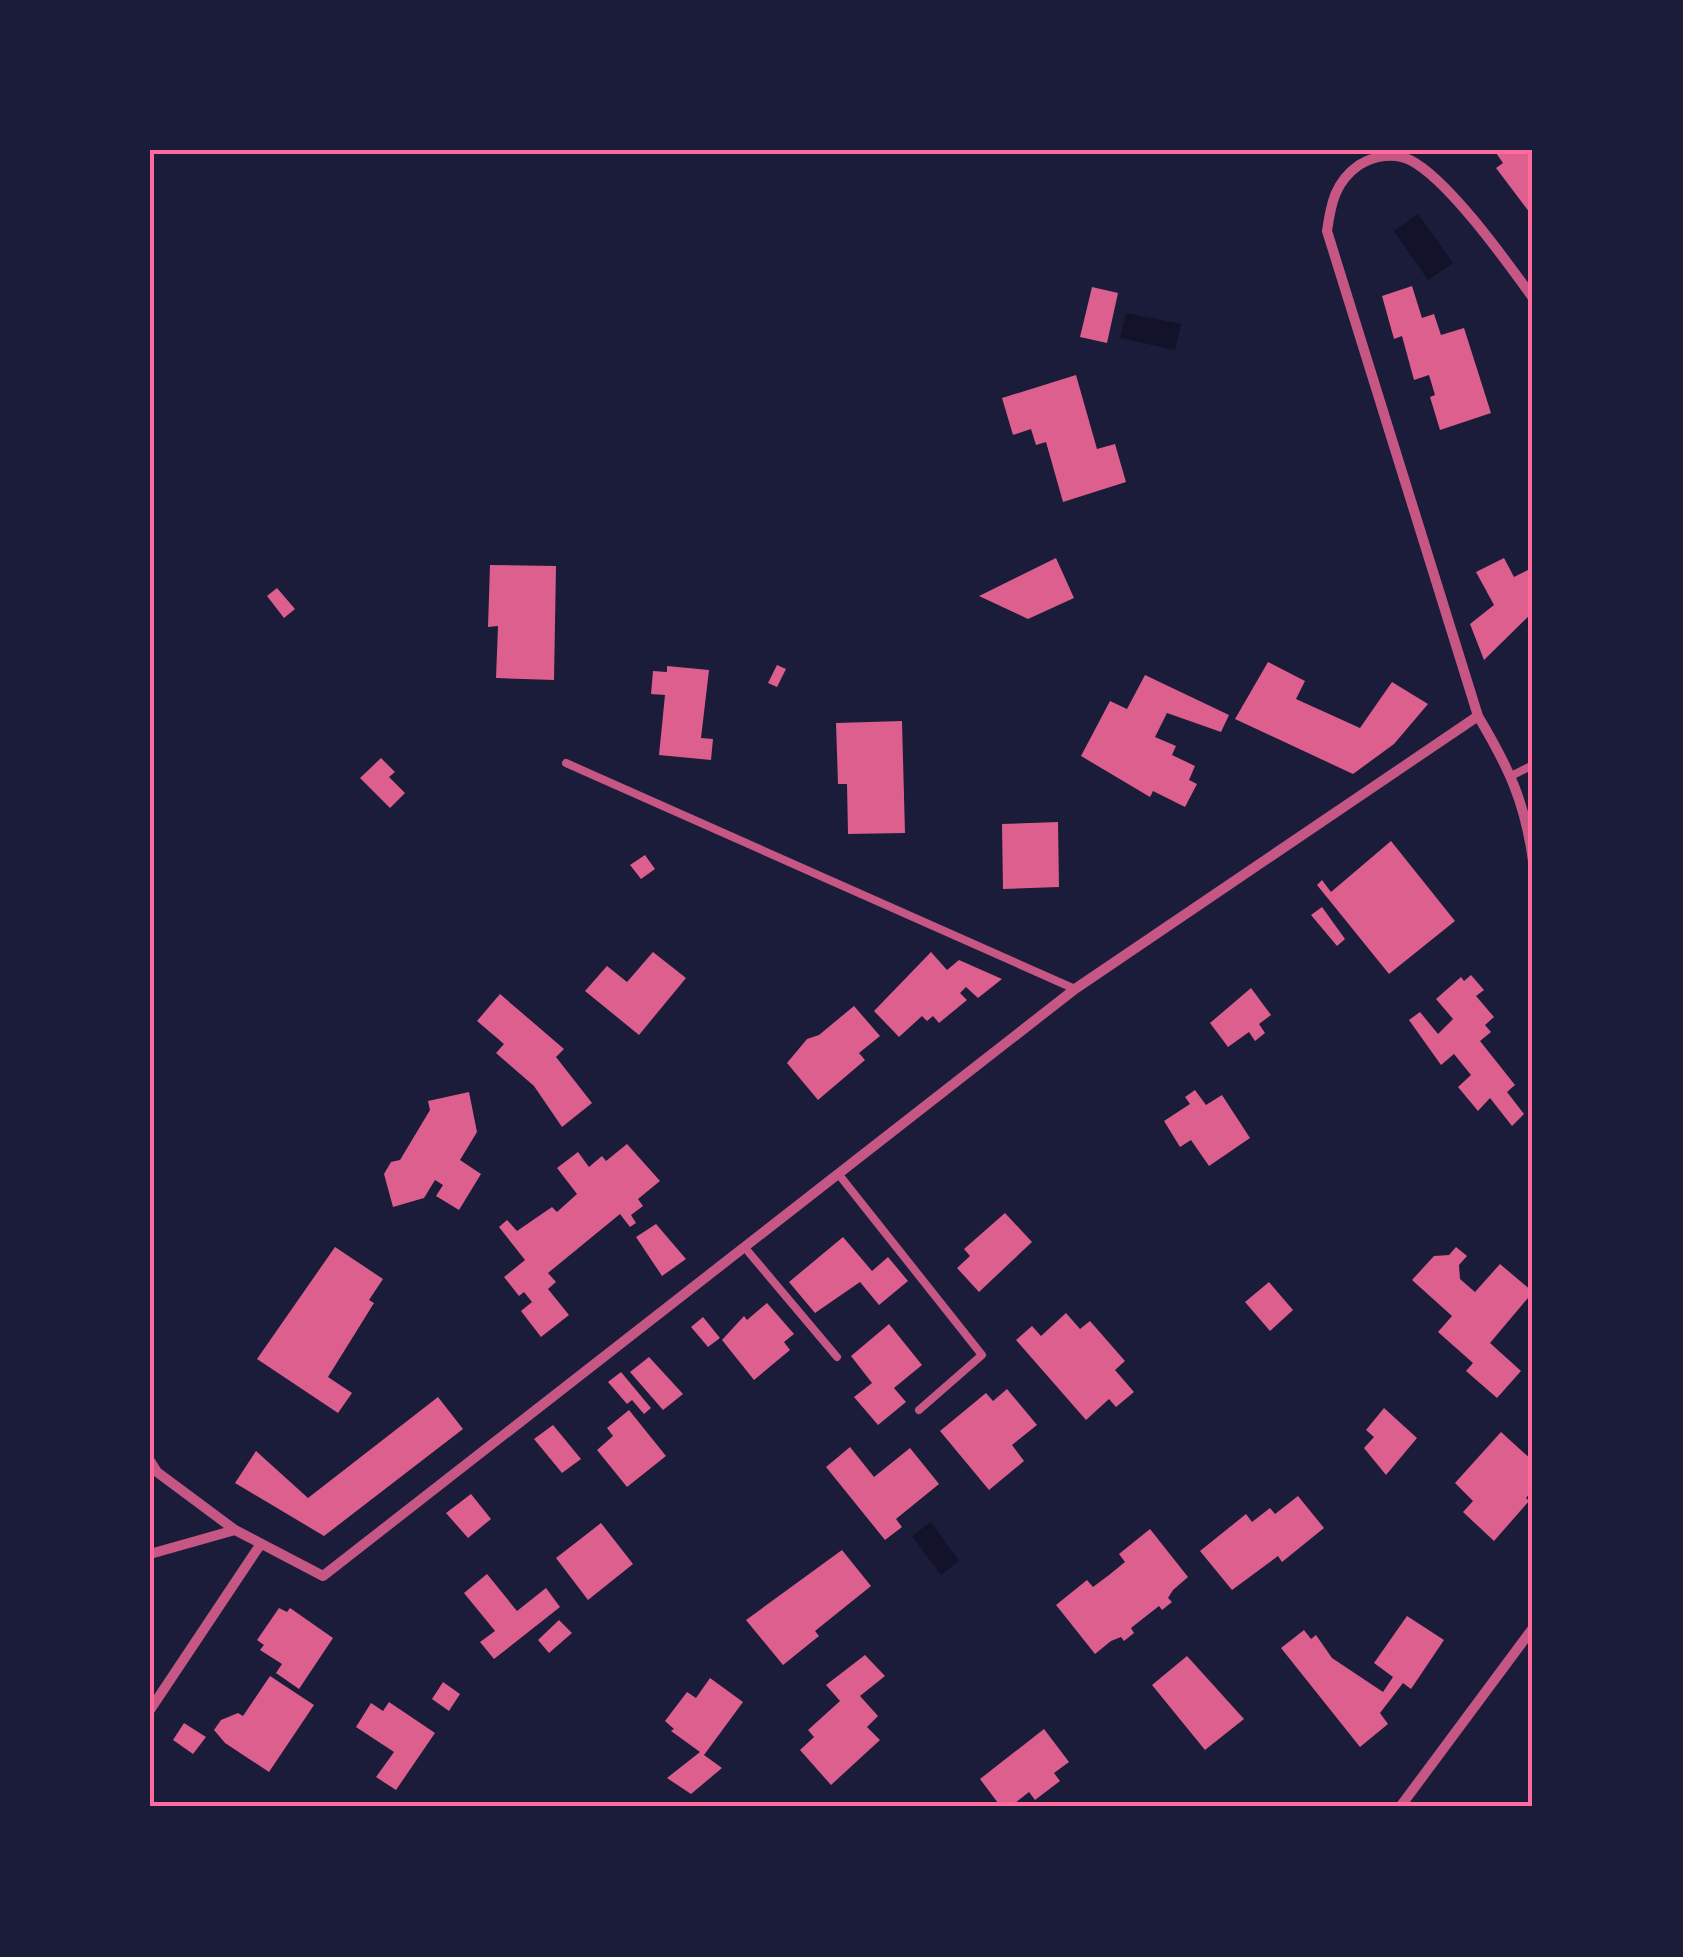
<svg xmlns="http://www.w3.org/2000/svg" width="1683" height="1957" font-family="Georgia,serif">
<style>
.water{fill:#12122b}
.building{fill:#dd5f8e}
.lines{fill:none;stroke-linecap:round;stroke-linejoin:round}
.service{stroke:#c65784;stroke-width:8}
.minor{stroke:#c65784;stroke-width:10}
.neatline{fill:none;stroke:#ff6b9d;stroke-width:4}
</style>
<rect width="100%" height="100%" fill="#1b1b3a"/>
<!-- water -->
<path class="water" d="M1418,214l35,49 -25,17 -34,-49z
M1126,313l55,11 -6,26 -55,-12z
M931,1522l28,39 -18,14 -29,-39z"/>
<!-- building -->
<path class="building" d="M1494,150h39v67l-37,-49 7,-5z
M1412,286l10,32 12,-4 7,21 23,-7 27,85 -51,17 -10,-33 5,-2 -6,-20 -15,5 -12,-44 -8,3 -12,-43z
M1092,287l26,6 -11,50 -27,-6z
M1076,375l21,74 18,-5 11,38 -63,20 -17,-60 -10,3 -5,-16 -18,6 -11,-37z
M1056,558l18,40 -46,21 -49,-23z
M1504,558l10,19 14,-7 5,11v31l-49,48 -14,-36 24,-19 -18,-33z
M490,565l66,1 -2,114 -58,-2 2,-52 -10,1z
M277,588l18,21 -11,9 -17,-22z
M1268,662l37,19 -9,18 64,29 32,-46 36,22 -34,40 -41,30 -118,-55z
M777,665l9,4 -9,18 -9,-4z
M667,666l42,4 -8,68 12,1 -2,21 -52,-5 6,-60 -14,-1 2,-23 14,1z
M1145,675l84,40 -8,17 -54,-19 -12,24 21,9 -4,9 23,11 -6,14 8,4 -12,23 -32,-16 -3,6 -69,-41 29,-55 17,8z
M902,721l3,112 -57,1 -1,-50h-9l-2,-61z
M381,758l14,14 -6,5 16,16 -15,15 -30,-30z
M1058,822l1,65 -56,2 -1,-65z
M1391,841l64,80 -66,53 -72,-89 5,-5 9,12z
M645,855l10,14 -14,10 -11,-14z
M1322,907l23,32 -8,7 -26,-31z
M653,952l33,26 -47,57 -54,-44 22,-25 20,16z
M931,952l16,18 12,-10 43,19 -24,19 -12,-11 -6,6 7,7 -28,23 -6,-7 -6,5 -5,-5 -23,21 -25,-26z
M1471,975l13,15 -8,6 18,21 -9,8 6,7 -11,9 35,44 -8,7 17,22 -12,12 -22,-28 -12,13 -20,-24 13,-12 -17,-21 -13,11 -32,-45 11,-8 18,22 15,-15 -17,-20 25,-22 3,4z
M1251,988l20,27 -12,9 6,9 -10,8 -6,-9 -21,15 -18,-24z
M500,994l64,55 -8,8 36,46 -30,24 -28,-41 -38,-33 8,-9 -27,-23z
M854,1006l26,30 -21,17 6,7 -47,40 -31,-37 20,-24 12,-4z
M1195,1090l11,15 16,-10 28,43 -41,28 -18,-26 -11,7 -16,-26 26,-17 -5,-7z
M469,1092l8,40 -17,28 21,14 -22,36 -23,-14 7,-11 -8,-5 -11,18 -31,9 -9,-33 7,-12 9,-2 30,-50 -2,-9z
M627,1144l33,37 -22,18 5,7 -12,9 5,8 -6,4 -10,-13 -72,59 8,9 -8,7 21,26 -28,22 -20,-26 11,-9 -8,-10 -5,4 -15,-19 21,-17 -26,-33 8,-7 10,11 35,-24 5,5 20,-18 -20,-26 21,-16 11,15 13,-11 4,5z
M1005,1213l27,29 -53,50 -22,-24 13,-12 -6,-7z
M656,1224l30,35 -24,17 -26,-39z
M843,1237l29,34 16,-14 20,24 -29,24 -19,-23 -45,31 -26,-31z
M335,1247l48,32 -14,21 5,3 -46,74 24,16 -14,20 -81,-54z
M1456,1247l11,9 -8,9 1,14 15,13 25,-28 33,28 -43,51 31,28 -24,27 -31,-27 7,-8 -35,-31 14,-16 -40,-36 22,-24 15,-1z
M1269,1282l24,28 -23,21 -25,-29z
M767,1303l27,31 -10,8 6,8 -36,30 -32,-40 22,-24 3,4z
M1066,1313l14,16 10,-8 35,40 -10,9 19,22 -18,15 -7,-8 -23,21 -70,-80 16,-14 9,10z
M703,1317l17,21 -12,9 -17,-20z
M889,1324l33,41 -28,23 12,14 -28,23 -24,-28 18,-14 -21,-27z
M649,1357l34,37 -20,16 -33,-38z
M621,1372l30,36 -7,6 -12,-14 -5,4 -19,-22z
M1007,1389l30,36 -25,20 12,16 -35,29 -49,-59 46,-38 7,8z
M438,1397l25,32 -139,107 -89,-53 21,-32 52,47z
M1384,1408l33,30 -31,37 -22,-27 10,-11 -8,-7z
M629,1410l37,46 -39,31 -30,-37 16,-14 -6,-8z
M553,1425l28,34 -19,14 -28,-34z
M1501,1432l32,29v28l-7,9 3,3 -35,40 -31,-29 10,-11 -18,-18z
M850,1447l24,30 36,-29 29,36 -43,35 6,8 -17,13 -59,-73z
M471,1494l20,25 -23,19 -22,-25z
M1298,1496l26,32 -42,34 -4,-6 -46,34 -32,-39 46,-37 6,8 18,-14 5,6z
M601,1523l32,41 -45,36 -32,-42z
M1150,1529l38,48 -15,13 -5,8 4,4 -10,8 -3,-4 -28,22 3,5 -10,8 -3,-4 -10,4 -16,13 -39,-49 31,-25 6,7 16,-12 16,-13 -6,-8z
M842,1550l29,36 -56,45 4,5 -36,29 -37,-45z
M487,1574l30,37 29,-23 14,19 -66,52 -14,-17 15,-11 -31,-38z
M279,1608l8,4 3,-4 43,30 -34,51 -23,-16 6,-9 -22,-14 4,-5 -7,-5z
M1407,1616l37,24 -33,49 -8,-6 -23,30 8,11 -28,23 -79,-99 23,-18 7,9 5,-4 16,23 51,34 10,-15 -19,-14z
M559,1620l13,13 -23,20 -11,-13z
M865,1655l20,21 -25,20 18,20 -11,11 13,13 -49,45 -31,-35 14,-13 -6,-7 32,-29 -14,-16z
M1187,1656l57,63 -39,31 -53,-65z
M270,1676l44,29 -45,67 -44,-29 -11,-13 7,-10 17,-7 5,3z
M710,1678l33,24 -39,53 18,13 -31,26 -24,-16 33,-26 -29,-21 3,-2 -9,-8 22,-29 9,6z
M443,1682l17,12 -11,17 -17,-12z
M389,1702l46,31 -39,57 -20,-13 18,-25 -38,-25 15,-24 12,8z
M184,1723l22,14 -13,17 -20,-14z
M1044,1729l25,33 -15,11 6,8 -25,19 -6,-8 -19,15h-9l-21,-28z"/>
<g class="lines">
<!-- service -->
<path class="service" d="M566,763l509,226
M1513,775l20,-10
M840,1176l142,179 -63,55
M746,1249l91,108"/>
<!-- minor -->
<path class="minor" d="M1478,716c31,52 47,86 55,145
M150,1461l7,11 78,58 88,46 752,-587 403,-273 -151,-485c4,-28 8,-49 32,-66 15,-9 35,-13 51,-5 38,19 97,102 123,138
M150,1554l85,-24
M150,1710l110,-165
M1400,1807l133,-179"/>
</g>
<!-- border -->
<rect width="1683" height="1957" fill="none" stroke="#1b1b3a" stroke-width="305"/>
<rect x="152" y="152" width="1378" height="1652" class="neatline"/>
</svg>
